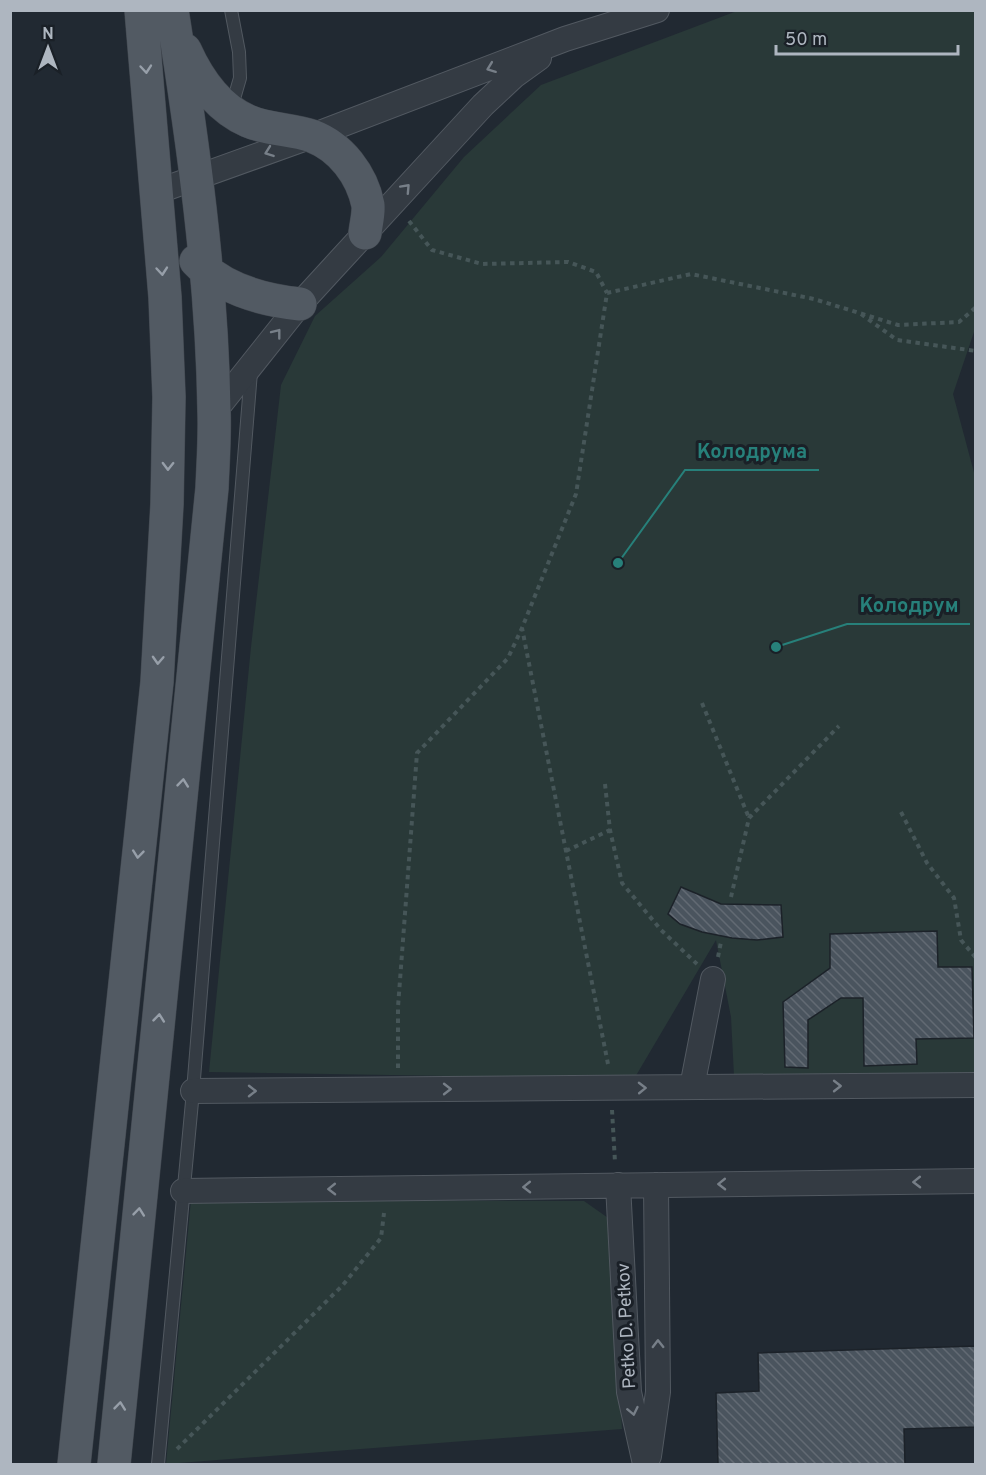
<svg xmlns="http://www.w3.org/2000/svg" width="986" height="1475" font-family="Overpass,sans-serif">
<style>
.park{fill:#293938}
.building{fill:url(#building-back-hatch);stroke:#1c2229;stroke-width:1.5}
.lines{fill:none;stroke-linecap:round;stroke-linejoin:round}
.lane-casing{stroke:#525961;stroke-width:14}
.street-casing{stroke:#525961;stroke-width:26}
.primary-casing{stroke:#3e444c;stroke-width:34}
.path{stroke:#465658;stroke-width:4;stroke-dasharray:4.5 4.5;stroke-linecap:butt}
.lane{stroke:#343b43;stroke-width:12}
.street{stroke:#343b43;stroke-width:24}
.primary{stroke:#525a63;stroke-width:33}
.oneway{stroke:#777f88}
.oneway2{stroke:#979fa9}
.labels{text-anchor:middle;stroke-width:6;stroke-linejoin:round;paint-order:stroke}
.street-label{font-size:18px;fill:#aeb6c0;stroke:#1a2027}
.leader{fill:none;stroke:#27807a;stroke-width:2}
.callout-dot{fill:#27807a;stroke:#1a2027;stroke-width:2}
.callout-label{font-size:20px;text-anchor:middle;font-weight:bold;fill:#27807a;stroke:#1a2027;stroke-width:6;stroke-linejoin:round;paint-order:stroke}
</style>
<defs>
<pattern id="building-back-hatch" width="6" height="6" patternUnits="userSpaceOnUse" patternTransform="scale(1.5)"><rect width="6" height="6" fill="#4a545e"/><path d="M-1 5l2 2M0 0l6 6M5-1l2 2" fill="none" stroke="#626a73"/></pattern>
</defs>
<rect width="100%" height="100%" fill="#212932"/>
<!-- park -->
<path class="park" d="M737,11h238v318l-22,65 23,86 -1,593 -241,3 -3,-59 -15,-77 -82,139 -425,-7 42,-425 30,-262 34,-69 66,-59 83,-100 77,-72z
M191,1200l393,1 27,19 11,209 -456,35z"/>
<!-- building -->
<path class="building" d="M681,887l40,17 60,1 2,32 -26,3 -25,-2 -30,-6 -22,-8 -12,-10z
M937,931l1,36h34l2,71 -58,1 1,25 -53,2 -1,-68h-22l-33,22v48l-23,-1 -2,-65 47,-34v-34z
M976,1346v81l-72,2 1,35h-187l-2,-71 43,-2 -1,-38z"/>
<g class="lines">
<!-- lane casing -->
<g class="lane-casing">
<path id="lane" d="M231,109l9,-31 -1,-26 -8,-42
M158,1464l35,-373 58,-719"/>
</g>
<!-- street casing -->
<g class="street-casing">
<path id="street" d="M156,192l156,-56 253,-97 92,-29
M214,412l86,-108 33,-36 150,-163 31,-29 25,-18
M692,1087l21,-108
M193,1091l783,-6
M618,1185l11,207 16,72
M183,1191l793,-10
M649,1456l9,-64 -2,-207"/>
</g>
<!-- primary casing -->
<g class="primary-casing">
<path id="primary" d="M185,50c13,29 33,58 63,71 20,9 44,8 64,15 29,11 50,39 56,69 1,8 -2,19 -3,28
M196,261c26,28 67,39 104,43
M74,1464l83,-782 10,-178 2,-107 -4,-100 -24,-287
M114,1464l98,-976c1,-25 3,-52 2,-77 -2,-135 -21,-268 -42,-401"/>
</g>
<!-- path -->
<path class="path" d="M409,221l23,29 50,14 86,-2 28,10 11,21
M861,314l36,26 79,11
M702,703l47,115
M605,784l5,46 12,53 39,47 36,34
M901,812l26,51 27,35 7,42 15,18
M566,851l44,-21
M731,897l18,-79 90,-92
M718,957l3,-15
M608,1064l-86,-436 54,-134 31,-201 84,-19 123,25 84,26 61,-3 17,-15
M398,1068v-61l19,-254 91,-95 14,-30
M612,1110l3,52
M177,1449l165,-163 39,-48 3,-25"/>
<!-- lane -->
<use href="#lane" class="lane"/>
<!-- street -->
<use href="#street" class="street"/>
<!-- primary -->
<use href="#primary" class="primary"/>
</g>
<!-- one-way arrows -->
<defs><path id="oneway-chevron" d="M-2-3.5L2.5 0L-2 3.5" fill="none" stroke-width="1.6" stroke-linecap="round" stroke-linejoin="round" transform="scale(1.5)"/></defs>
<g class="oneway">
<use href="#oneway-chevron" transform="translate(491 68) rotate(159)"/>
<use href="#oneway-chevron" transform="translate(269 152) rotate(160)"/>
<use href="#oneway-chevron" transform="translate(406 188) rotate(-47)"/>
<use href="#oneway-chevron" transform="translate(277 333) rotate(-52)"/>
<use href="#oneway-chevron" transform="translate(837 1086)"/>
<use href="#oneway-chevron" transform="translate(642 1088) rotate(-1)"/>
<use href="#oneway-chevron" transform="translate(447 1089)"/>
<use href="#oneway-chevron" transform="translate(252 1091)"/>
<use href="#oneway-chevron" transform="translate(917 1182) rotate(179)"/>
<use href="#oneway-chevron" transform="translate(722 1184) rotate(179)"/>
<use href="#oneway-chevron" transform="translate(527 1187) rotate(179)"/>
<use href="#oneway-chevron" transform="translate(332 1189) rotate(179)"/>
<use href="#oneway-chevron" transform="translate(658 1344) rotate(-91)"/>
<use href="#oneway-chevron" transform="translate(633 1411) rotate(78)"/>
</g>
<g class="oneway2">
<use href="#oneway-chevron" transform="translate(146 69) rotate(85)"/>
<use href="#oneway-chevron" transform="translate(162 271) rotate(85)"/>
<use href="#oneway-chevron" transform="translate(168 466) rotate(91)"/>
<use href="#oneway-chevron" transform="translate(158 660) rotate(93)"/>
<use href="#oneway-chevron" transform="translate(183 783) rotate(-84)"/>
<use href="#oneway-chevron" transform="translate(138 854) rotate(96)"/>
<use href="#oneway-chevron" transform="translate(159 1018) rotate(-84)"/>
<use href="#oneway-chevron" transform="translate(139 1212) rotate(-84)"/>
<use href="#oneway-chevron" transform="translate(120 1406) rotate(-84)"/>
</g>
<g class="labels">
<!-- street labels -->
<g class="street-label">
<text transform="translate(626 1326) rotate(-93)" y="6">Petko D. Petkov</text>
</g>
</g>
<!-- callouts -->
<path class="leader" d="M618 563L685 470H819M776 647L847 624H970"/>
<g class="callout-dot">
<circle cx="618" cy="563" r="6"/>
<circle cx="776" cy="647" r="6"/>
</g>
<g class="callout-label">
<text x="752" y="458">Колодрума</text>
<text x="909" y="612">Колодрум</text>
</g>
<!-- border -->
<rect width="986" height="1475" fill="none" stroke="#aeb6c0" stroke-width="24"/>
<!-- north arrow -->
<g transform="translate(48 48)" stroke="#1a2027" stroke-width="4.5" paint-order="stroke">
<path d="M0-4.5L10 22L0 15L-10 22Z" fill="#aeb6c0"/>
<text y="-9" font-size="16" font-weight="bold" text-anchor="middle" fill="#aeb6c0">N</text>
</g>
<!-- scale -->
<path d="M776 45v9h182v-9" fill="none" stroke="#aeb6c0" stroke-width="3"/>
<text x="785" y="45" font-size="18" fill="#aeb6c0" stroke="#1a2027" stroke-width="4.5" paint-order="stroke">50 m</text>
</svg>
